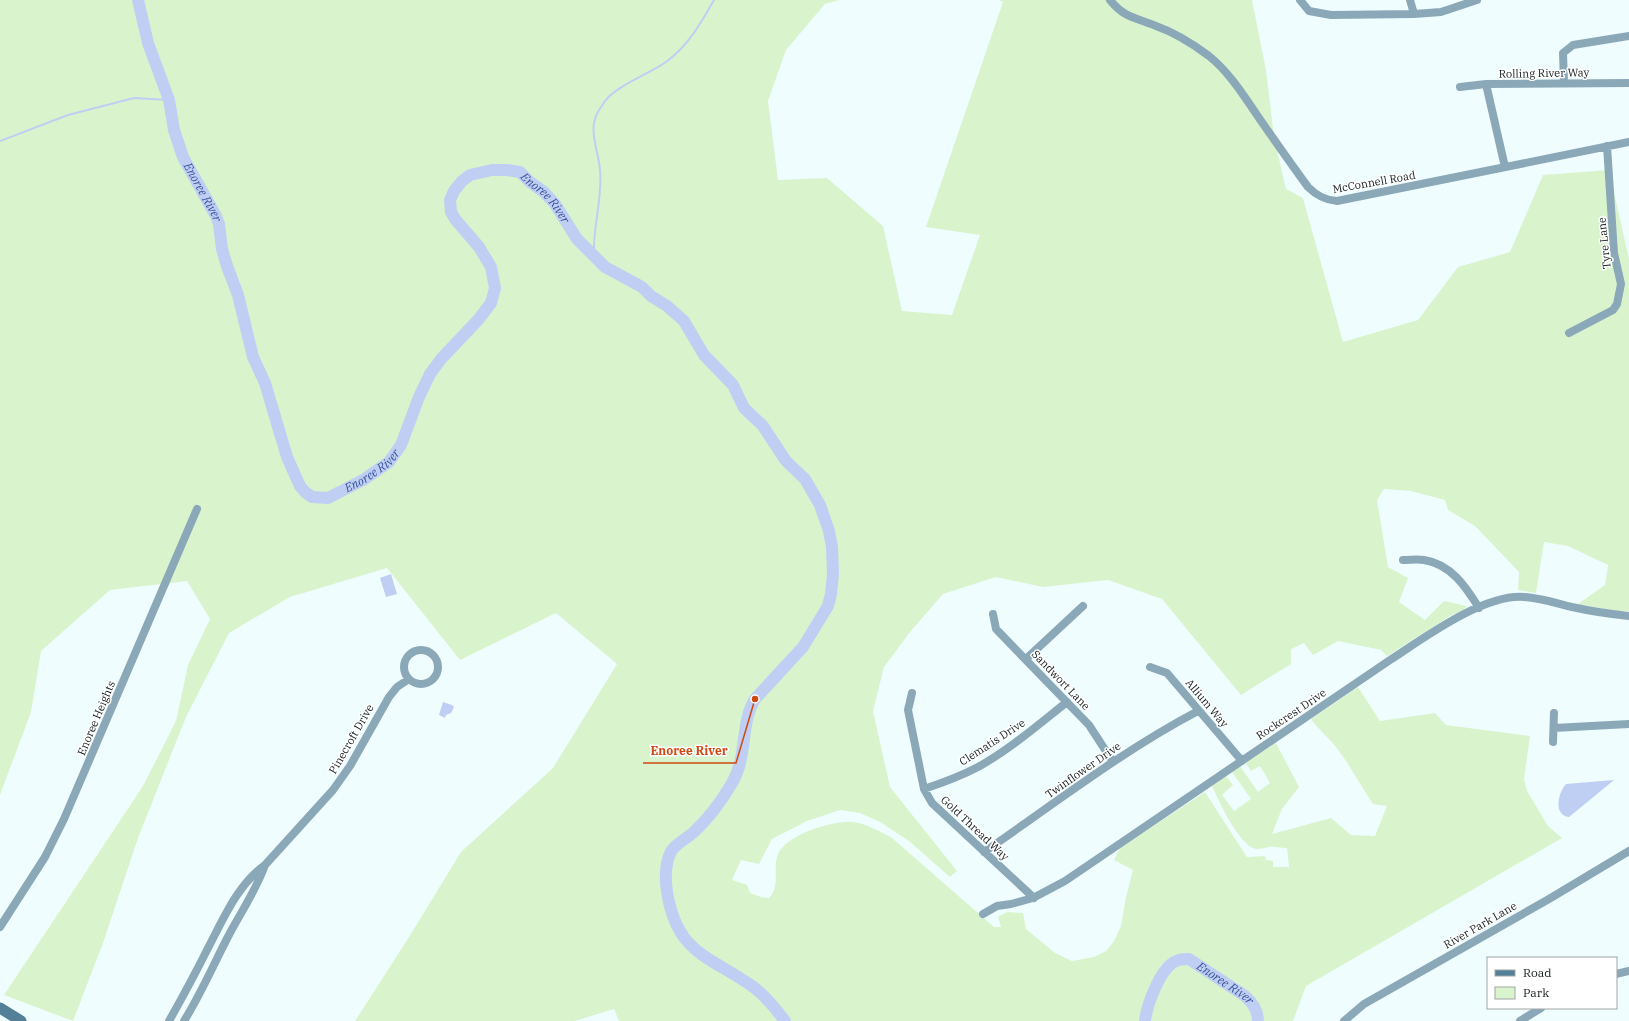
<svg xmlns="http://www.w3.org/2000/svg" width="1629" height="1021" font-family="'IBM Plex Serif',serif">
<style>
.green{fill:#d9f4cd}
.water{fill:#becff3}
.lines{fill:none;stroke-linecap:round;stroke-linejoin:round}
.stream{stroke:#becff3;stroke-width:2}
.river{stroke:#becff3;stroke-width:12}
.street{stroke:#8ba8b9;stroke-width:8}
.secondary{stroke:#538099;stroke-width:11}
.labels{text-anchor:middle;stroke-width:3;stroke-linejoin:round;paint-order:stroke}
.street-label{font-size:11px;fill:#161e1f;stroke:#fff}
.water-label{font-size:12px;font-style:italic;fill:#365199;stroke:#fff}
.leader{fill:none;stroke:#d04911;stroke-width:1.5}
.callout-dot{fill:#d04911;stroke:#fff;stroke-width:1.5}
.callout-label{font-size:12px;text-anchor:middle;font-weight:bold;fill:#d04911;stroke:#fff;stroke-width:3;stroke-linejoin:round;paint-order:stroke}
</style>
<rect width="100%" height="100%" fill="#f0fdfe"/>
<!-- green -->
<path class="green" d="M0,0h840l-15,4 -39,46 -18,51 10,79 49,-2 56,48 19,85 50,4 28,-80 -54,-8 77,-225 -4,-2h253l14,70 8,67 12,52 17,9 40,144 75,-22 40,-53 52,-15 33,-77 66,-5 20,89v352h-12l-39,-7 27,-19 3,-20 -40,-19 -24,-4 -8,51 -18,-3 1,-18 -44,-46 -27,-16 -3,-10 -34,-9 -27,-2 -7,11 11,67 20,11 -9,24 26,18 19,-19 23,5 -3,4 -14,6 -63,40 -6,-6 -43,-9 -25,14 -9,-12 -13,6v15l-50,31 -79,-96 -54,-19 -65,7 -47,-10 -53,17 -33,38 -26,35 -11,44 17,76 67,84 -7,6 -41,-36 -29,-19 -20,-9 -20,-3 -33,11 -35,18 -13,25 -18,-4 -9,20 15,5 3,8 11,4 8,1c12,-13 3,-29 9,-44 9,-20 56,-34 76,-32 13,2 26,10 37,15l103,90h7l-3,-10 9,-5 16,1 3,16 29,24 17,8 22,-4 12,-6 8,-10 7,-15 5,-29 7,-27 -19,-10 6,-12 85,-56 42,65 18,-1 1,4 7,1v6h16l-2,-19c-6,0 -13,-2 -18,-1 -5,1 -8,2 -13,2 -17,-3 -37,-48 -44,-63l14,-10 7,9 -11,10 12,16 17,-12 -19,-27 8,-6 18,26 12,-9 -10,-17 -9,5 -6,-9 31,-19 23,44 -17,22 -10,25 59,-16 20,17 24,1 12,-30 -14,-2c-13,-19 -23,-39 -37,-57 -8,-10 -18,-18 -25,-28l47,-32 22,34 55,-8 11,12 84,11 -6,43 3,12 21,35 14,12 -256,148 -13,35h-674l-5,-12 -39,12h-220l54,-84 52,-85 92,-84 64,-104 -61,-51 -96,47 -73,-92 -97,29 -61,36 -43,84 -48,121 -35,105 -30,78 -69,-26 139,-209 33,-65 12,-56 22,-46 -23,-38 -77,9 -69,61 -10,61 -31,83z"/>
<!-- water -->
<path class="water" d="M391,574l6,20 -11,3 -6,-19z
M443,702l9,3 2,2 -3,6 -5,2 -1,3 -6,-3z
M1614,780l-45,37c-16,-2 -11,-24 -3,-33z"/>
<g class="lines">
<!-- stream -->
<path class="stream" d="M0,141l68,-26 66,-17 35,2
M594,257c-2,-29 9,-58 6,-87 -1,-15 -10,-37 -5,-51 1,-6 7,-13 10,-18 11,-15 46,-28 61,-39 22,-16 35,-39 48,-62"/>
<!-- river -->
<g class="river">
<path id="s1" d="M138,0l10,43 21,57 5,30 9,27 33,59 3,8 3,25 5,17 11,29 15,62 12,26 22,74 13,29 5,6 7,5 16,1 35,-18 26,-18 12,-17 18,-48 11,-23 11,-15 37,-39 13,-17 4,-15 -4,-21 -12,-20 -24,-28 -4,-7 -1,-12 4,-9 8,-10 8,-6 22,-5h15l13,2 10,10 14,10 11,12 22,35 28,28 37,20 9,9 16,10 17,15 20,34 29,30 11,23 19,18 23,35 19,18 15,26 9,26 3,16 1,27 -2,20 -3,12 -25,41 -48,52c-15,24 -7,57 -23,84 -10,17 -22,34 -37,48 -7,7 -17,11 -23,19 -7,11 -7,29 -5,42 10,61 40,63 85,94 13,9 24,23 33,35"/>
<path id="s2" d="M1145,1021c2,-16 16,-57 34,-61 3,-1 7,-1 10,-1l56,37c8,7 13,14 13,25"/>
</g>
<!-- street -->
<path class="street" d="M1110,0c14,18 27,18 46,26 20,7 37,18 53,30 21,17 35,40 50,62 16,23 32,46 49,69 9,9 17,13 29,14l292,-59
M1300,0l9,11 22,4 83,-1 27,-2 36,-12
M1410,0l4,14
M1564,83l-1,-30 10,-8 56,-9
M1486,84l19,83
M1460,87l26,-3 143,-1
M1569,333l44,-23 4,-6 4,-20 -7,-31 -7,-107
M1403,560c7,0 15,-1 21,0 27,4 42,27 55,48
M993,614l3,15 93,96 24,37
M404 667a17 17 0 1 1 34 0a17 17 0 1 1-34 0Z
M1026,659l57,-53
M1150,667l17,6 75,88
M912,693l-4,17 16,79 8,14 102,95
M1554,728l75,-4
M1553,742l1,-29
M924,789c18,-6 37,-13 54,-22 31,-17 61,-43 89,-65
M984,852c70,-48 138,-101 214,-141
M983,914l14,-8 14,-2 22,-6 32,-17 325,-221c34,-22 93,-66 134,-63 16,1 32,6 48,10 18,4 38,7 57,9
M0,927l45,-70 19,-38 133,-310
M1616,974l13,-3
M169,1021c13,-23 26,-47 38,-71 16,-30 30,-65 58,-85l68,-75 17,-24 39,-69 8,-10 12,-8
M184,1021c18,-29 31,-60 47,-90 12,-22 26,-43 34,-66
M1344,1021l20,-17 185,-105 80,-48
M1520,1021l21,-13"/>
<!-- secondary -->
<path class="secondary" d="M0,1008l21,13"/>
</g>
<g class="labels">
<!-- street labels -->
<g class="street-label">
<text transform="translate(1544 73) rotate(-1)" y="4">Rolling River Way</text>
<text transform="translate(1374 182) rotate(-10)" y="4">McConnell Road</text>
<text transform="translate(1604 243) rotate(-96)" y="4">Tyre Lane</text>
<text transform="translate(1061 680) rotate(46)" y="4">Sandwort Lane</text>
<text transform="translate(1207 703) rotate(50)" y="4">Allium Way</text>
<text transform="translate(1291 714) rotate(-34)" y="4">Rockcrest Drive</text>
<text transform="translate(96 718) rotate(-67)" y="4">Enoree Heights</text>
<text transform="translate(351 739) rotate(-60)" y="4">Pinecroft Drive</text>
<text transform="translate(992 742) rotate(-33)" y="4">Clematis Drive</text>
<text transform="translate(1083 770) rotate(-35)" y="4">Twinflower Drive</text>
<text transform="translate(975 828) rotate(43)" y="4">Gold Thread Way</text>
<text transform="translate(1480 925) rotate(-30)" y="4">River Park Lane</text>
</g>
<!-- water labels -->
<g class="water-label">
<text dy="4" stroke="none"><textPath href="#s1" startOffset="204">Enoree River</textPath></text>
<text dy="4" stroke="none"><textPath href="#s1" startOffset="1047">Enoree River</textPath></text>
<text dy="4" stroke="none"><textPath href="#s1" startOffset="600">Enoree River</textPath></text>
<text dy="4" stroke="none"><textPath href="#s2" startOffset="126">Enoree River</textPath></text>
</g>
</g>
<!-- callouts -->
<path class="leader" d="M755 699L736 763H643"/>
<circle class="callout-dot" cx="755" cy="699" r="4"/>
<g class="callout-label">
<text x="689" y="755">Enoree River</text>
</g>
<!-- legend -->
<rect x="1487" y="957" width="130" height="52" fill="#ffffff" stroke="#a2a5a5"/>
<rect x="1495" y="970" width="20" height="6" fill="#538099" stroke="#a2a5a5"/>
<text x="1523" y="977" font-size="12" fill="#161e1f">Road</text>
<rect x="1495" y="987" width="20" height="12" fill="#d9f4cd" stroke="#a2a5a5"/>
<text x="1523" y="997" font-size="12" fill="#161e1f">Park</text>
</svg>
